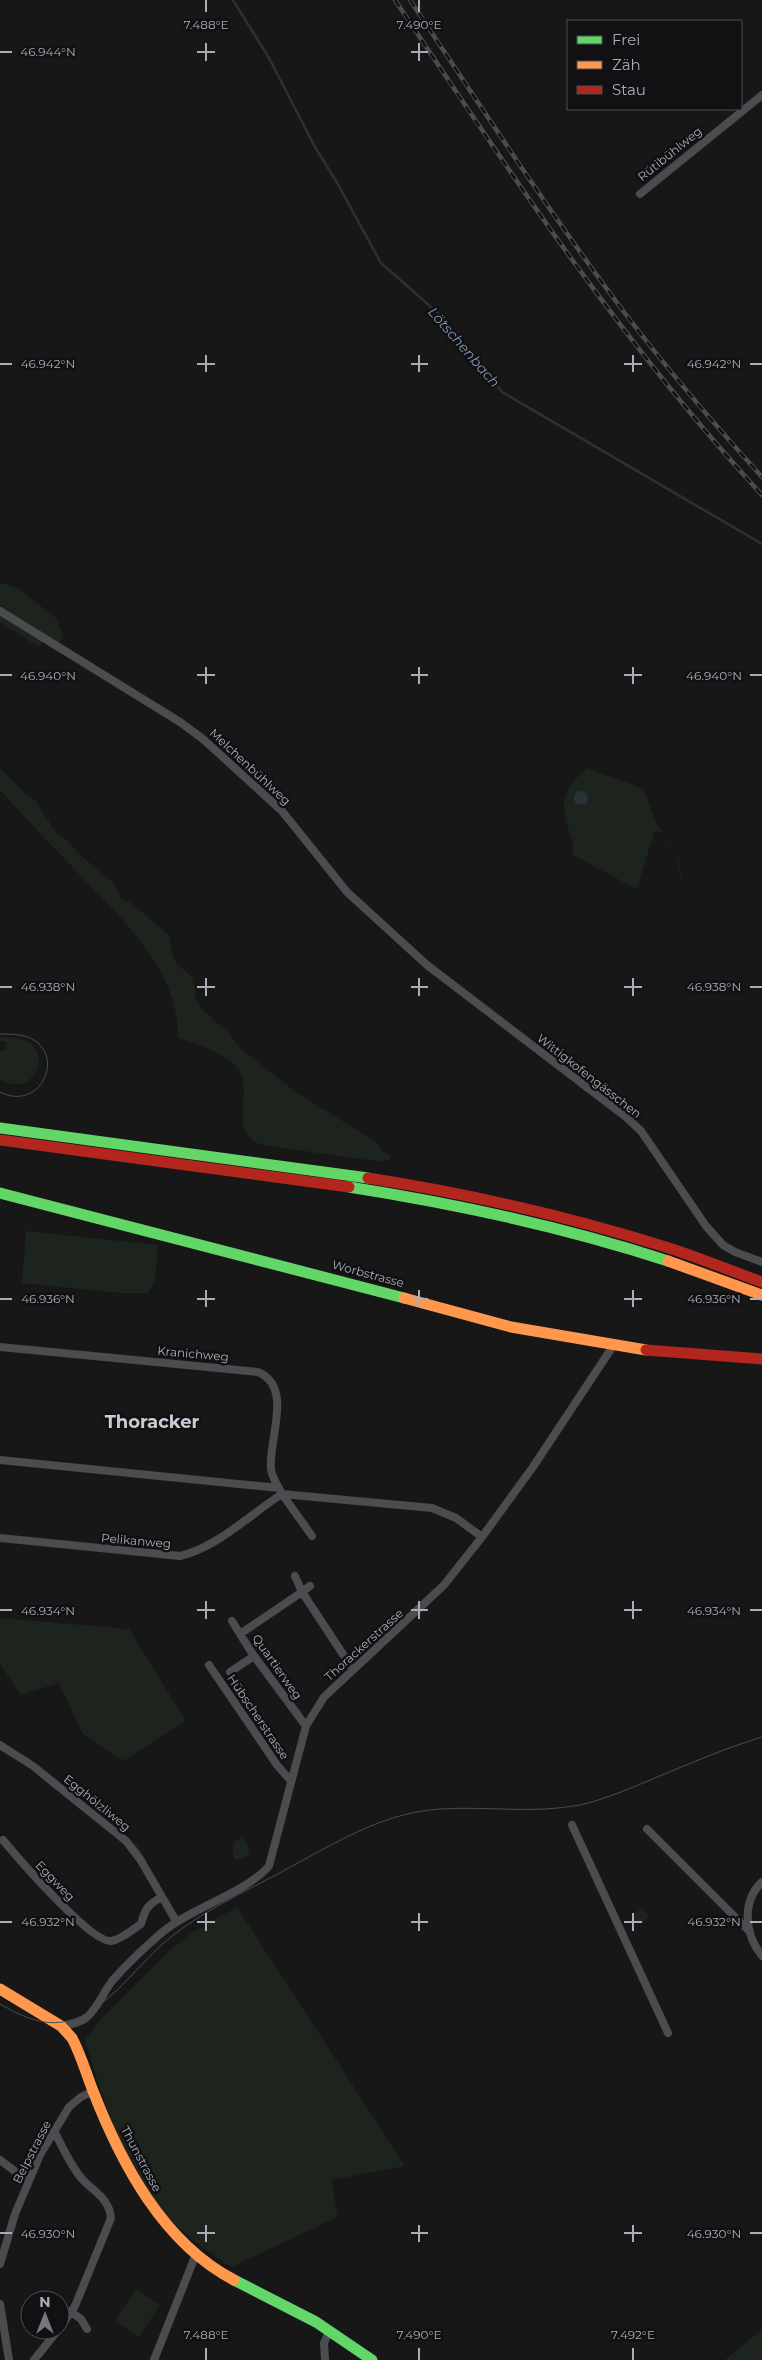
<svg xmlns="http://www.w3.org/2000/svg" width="762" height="2360" font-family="Montserrat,sans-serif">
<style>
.green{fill:#1d241e;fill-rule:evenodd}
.water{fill:#2a3239}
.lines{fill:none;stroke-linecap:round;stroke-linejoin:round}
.stream{stroke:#2a3239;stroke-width:2.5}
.street{stroke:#4b4c50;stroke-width:8}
.fast{stroke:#63d668;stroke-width:11}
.slow{stroke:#ff974d;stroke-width:11}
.jam{stroke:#b3261e;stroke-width:11}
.tram{stroke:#4b4c4f;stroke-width:1}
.rail-casing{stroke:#4b4c4f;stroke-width:4.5}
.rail{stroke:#111113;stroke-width:2.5;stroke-dasharray:8;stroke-linecap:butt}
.ticks{fill:none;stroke:#a8adb8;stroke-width:2}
.labels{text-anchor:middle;stroke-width:5;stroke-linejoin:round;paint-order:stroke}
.street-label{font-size:12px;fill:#a8adb8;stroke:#111113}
.water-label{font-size:14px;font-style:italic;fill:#7f9bb3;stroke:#111113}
.district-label{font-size:18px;font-weight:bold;fill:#c9ccd4;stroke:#111113}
.ticks-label{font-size:12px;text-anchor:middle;fill:#a8adb8;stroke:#111113;stroke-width:5;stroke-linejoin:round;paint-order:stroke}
</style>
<rect width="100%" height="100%" fill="#171717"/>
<!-- green -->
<path class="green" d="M2,583l16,5 39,31 6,19 -5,4 -11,-4 -8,9 -39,-25v-37z
M0,768l27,27 8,5 22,34 10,6 12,14 35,29 8,17 8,2 39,33 4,22 4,7 16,14 3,21 7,11 26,23 11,15 56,44 83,52 2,6 10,6 -1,4 -12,1 -18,-2 -98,-14c-36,-14 -8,-50 -23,-75 -9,-14 -45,-28 -61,-32 2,-66 -55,-118 -97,-162 -27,-28 -55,-57 -81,-86z
M587,768l57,21 10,30 25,42 2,18 -5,37 -40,-27 -64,-35c3,-9 0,-13 -3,-23 -10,-30 -5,-43 18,-63zM655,830c10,3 11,8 16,16 14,23 8,45 5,70l-39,-27z
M0,1037c10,1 22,0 30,6 21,16 2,55 -30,36v-28h5l1,-9 -6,-1z
M26,1231l132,14 -3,35 -7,13h-28l-98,-10z
M0,1618l129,11 57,92 -63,40 -41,-28 -23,-50 -38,12 -21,-31z
M36,1764l89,70 13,13 9,15 -23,-28z
M242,1838l5,5 3,12 -15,5 -2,-4v-14z
M237,1907l168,259 -74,14 7,37 -107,50c-27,-18 -55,-39 -75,-63 -34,-41 -56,-114 -71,-164l14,-19 71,-71 23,-18z
M642,1907l7,10 -7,7 -2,-2 -2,2 -7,-6z
M136,2289l24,16 -21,32 -24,-16z
M762,2329v31h-37z"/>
<!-- water -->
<path class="water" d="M574 798a7 7 0 1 1 14 0a7 7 0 1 1-14 0Z"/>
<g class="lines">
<!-- stream -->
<path class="stream" d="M233,0l36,58 46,89 21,34 45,82 58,51 63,78 260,152"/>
<!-- street -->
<path class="street" d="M640,194l122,-99
M0,611l180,111 23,17 79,72 65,81 80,73 199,152 15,14 65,95 17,19 12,7 27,10
M0,1347l258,25c36,15 10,68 13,97 1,9 7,17 11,25l150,14 24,10 26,19
M0,1460l279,28
M0,1538l180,18c38,-9 69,-41 102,-62l30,42
M295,1576l7,16 8,-6
M232,1621l8,13
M209,1665l68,100 13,15
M230,1672l24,-16
M306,1726l-52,-70 -14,-22 62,-42 50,76
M0,1745l33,21 93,75 14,18 36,62
M572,1825l96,208
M647,1829l102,102
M3,1840c15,18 88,103 108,101 10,-1 22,-12 30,-17 4,-15 7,-20 21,-27
M762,1882c-21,20 -17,53 0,74
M61,2026c8,-1 18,-3 25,-8 12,-10 17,-26 27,-38 14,-16 30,-31 46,-45 30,-27 86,-41 110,-69l37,-140 18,-29 120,-112 38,-48 51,-70 80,-121
M54,2131c8,15 16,34 28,48 12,13 27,19 29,39l-36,88 -15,22
M0,2160l28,21
M0,2264l15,-50 25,-59 29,-48 12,-10 12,-6
M0,2304l9,56
M71,2312l10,7 6,10
M34,2360l24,-30
M154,2360l42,-106
M325,2360l-1,-17 6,-13"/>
<!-- fast -->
<path class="fast" d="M0,1128l368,50
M349,1187c108,17 215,40 319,74
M0,1193l404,105
M234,2280l82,42 56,38"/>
<!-- slow -->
<path class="slow" d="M668,1261l94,34
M404,1298l107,29 135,23
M0,1989l61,37 11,12c9,17 14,35 21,53 28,72 70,152 141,189"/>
<!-- jam -->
<path class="jam" d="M0,1140l349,47
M368,1178c102,16 203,39 301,70 31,10 62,23 93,34
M646,1350l116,9"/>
<!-- tram -->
<path class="tram" d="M0,1034c10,0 21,0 30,4 37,17 10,75 -30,54
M0,2004c21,12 43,23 68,17 39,-9 72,-60 104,-85 37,-29 83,-49 124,-72 46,-25 91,-52 145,-55 47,-3 92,5 139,-4 26,-6 51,-17 75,-27 36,-15 71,-30 107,-41"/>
<!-- rail casing -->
<g class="rail-casing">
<path id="rail" d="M395,0c114,172 227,343 367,495
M410,0c70,105 138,211 214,312 43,57 90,112 138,165"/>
</g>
<!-- rail -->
<use href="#rail" class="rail"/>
</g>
<!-- ticks -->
<path class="ticks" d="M206,0v12M419,0v12M206,43v18M419,43v18M0,52h12M197,52h18M411,52h17M206,355v17M419,355v17M633,355v17M0,364h12M197,364h18M411,364h17M624,364h18M750,364h12M206,667v17M419,667v17M633,667v17M0,675h12M197,675h18M411,675h17M624,675h18M750,675h12M206,978v18M419,978v18M633,978v18M0,987h12M197,987h18M411,987h17M624,987h18M750,987h12M206,1290v17M419,1290v17M633,1290v17M0,1299h12M197,1299h18M411,1299h17M624,1299h18M750,1299h12M206,1601v18M419,1601v18M633,1601v18M0,1610h12M197,1610h18M411,1610h17M624,1610h18M750,1610h12M206,1913v18M419,1913v18M633,1913v18M0,1922h12M197,1922h18M411,1922h17M624,1922h18M750,1922h12M206,2225v17M419,2225v17M633,2225v17M0,2233h12M197,2233h18M411,2233h17M624,2233h18M750,2233h12M206,2348v12M419,2348v12M633,2348v12"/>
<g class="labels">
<!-- street labels -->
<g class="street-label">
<text transform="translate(670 154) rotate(-39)" y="4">Rütibühlweg</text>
<text transform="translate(250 767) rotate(43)" y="4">Melchenbühlweg</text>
<text transform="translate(589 1076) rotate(38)" y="4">Wittigkofengässchen</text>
<text transform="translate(368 1274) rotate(15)" y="4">Worbstrasse</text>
<text transform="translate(193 1354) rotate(5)" y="4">Kranichweg</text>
<text transform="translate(136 1541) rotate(5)" y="4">Pelikanweg</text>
<text transform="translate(364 1645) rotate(-42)" y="4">Thorackerstrasse</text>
<text transform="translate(277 1667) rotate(55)" y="4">Quartierweg</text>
<text transform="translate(258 1717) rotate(56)" y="4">Hübscherstrasse</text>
<text transform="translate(97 1803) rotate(39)" y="4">Egghölzliweg</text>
<text transform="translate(55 1881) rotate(46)" y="4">Eggweg</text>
<text transform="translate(32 2152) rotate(-63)" y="4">Belpstrasse</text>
<text transform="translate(141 2159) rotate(62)" y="4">Thunstrasse</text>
</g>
<!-- water labels -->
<g class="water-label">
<text transform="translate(464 347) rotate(49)" y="5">Lötschenbach</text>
</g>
<!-- district labels -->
<g class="district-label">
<text x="152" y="1428">Thoracker</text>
</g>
</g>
<g class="ticks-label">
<text x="206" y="29">7.488°E</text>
<text x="419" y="29">7.490°E</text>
<text x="48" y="56">46.944°N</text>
<text x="48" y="368">46.942°N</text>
<text x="714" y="368">46.942°N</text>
<text x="48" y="680">46.940°N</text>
<text x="714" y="680">46.940°N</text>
<text x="48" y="991">46.938°N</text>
<text x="714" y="991">46.938°N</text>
<text x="48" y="1303">46.936°N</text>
<text x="714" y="1303">46.936°N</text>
<text x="48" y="1615">46.934°N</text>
<text x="714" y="1615">46.934°N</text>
<text x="48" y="1926">46.932°N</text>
<text x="714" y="1926">46.932°N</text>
<text x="48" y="2238">46.930°N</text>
<text x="714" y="2238">46.930°N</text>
<text x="206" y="2339">7.488°E</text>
<text x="419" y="2339">7.490°E</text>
<text x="633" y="2339">7.492°E</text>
</g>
<!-- legend -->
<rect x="567" y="20" width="175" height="90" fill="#111113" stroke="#4d4f55"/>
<rect x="577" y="36" width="25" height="8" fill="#63d668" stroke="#4d4f55"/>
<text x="612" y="45" font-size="15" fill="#a8adb8">Frei</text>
<rect x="577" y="61" width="25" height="8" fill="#ff974d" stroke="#4d4f55"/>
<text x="612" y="70" font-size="15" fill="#a8adb8">Zäh</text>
<rect x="577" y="86" width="25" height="8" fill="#b3261e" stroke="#4d4f55"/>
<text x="612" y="95" font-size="15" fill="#a8adb8">Stau</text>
<!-- north arrow -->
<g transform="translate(45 2315)"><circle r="24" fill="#111113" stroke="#4d4f55"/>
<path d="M0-4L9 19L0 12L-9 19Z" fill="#757880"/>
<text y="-8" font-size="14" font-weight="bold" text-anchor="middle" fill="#a8adb8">N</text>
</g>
</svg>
